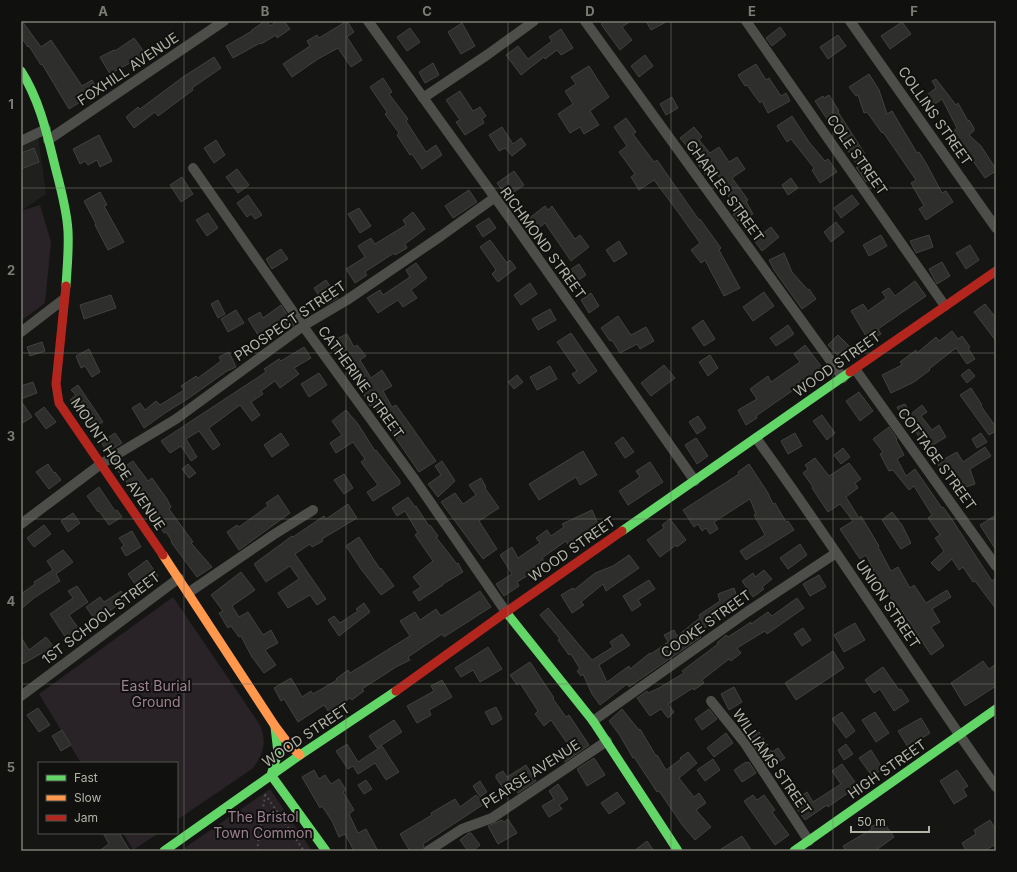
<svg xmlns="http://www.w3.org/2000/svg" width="1017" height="872" font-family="Inter,sans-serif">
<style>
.built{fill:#1f201e}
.green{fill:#292226}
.building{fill:#2e2f2d;stroke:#41413d}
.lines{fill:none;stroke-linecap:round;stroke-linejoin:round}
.path{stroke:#4e4e4a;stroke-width:2;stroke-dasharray:2 3;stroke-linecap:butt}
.street{stroke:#4d4d49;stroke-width:10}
.fast{stroke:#63d668;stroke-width:9}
.slow{stroke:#ff974d;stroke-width:9}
.jam{stroke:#b3261e;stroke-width:9}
.grid{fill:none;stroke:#7c7c74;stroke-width:1;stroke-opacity:0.55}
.labels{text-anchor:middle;stroke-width:4;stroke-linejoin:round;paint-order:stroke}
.street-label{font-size:14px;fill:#b3b4a7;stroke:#10100f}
.park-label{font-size:14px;fill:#9d8091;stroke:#10100f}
.neatline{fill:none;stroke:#7c7c74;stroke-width:1.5}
.grid-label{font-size:13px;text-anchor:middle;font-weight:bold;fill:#7c7c74}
</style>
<rect width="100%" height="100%" fill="#151514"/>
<!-- built -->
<path class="built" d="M37,128l9,66 -25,17v-75z"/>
<!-- green -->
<path class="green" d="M40,205l11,37 -6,61 -24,18v-109l3,-2z
M173,597l87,128c7,18 4,29 -8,44l-75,51v-57h-96l-42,-69z
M270,789l42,62h-132z
M123,833h36l-26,17z"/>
<!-- building -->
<path class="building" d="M21,21h1l19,26 10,-7 31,46 10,-6 6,11 -29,18 -27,-45 -1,1 -12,-19 -1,1 -7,-10z
M265,21h2l3,5 7,-5h7l6,8 -13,9 -1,-3 -15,9 -1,-1 -27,15 -7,-12 26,-15v-1z
M347,21l7,11 -7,5 15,23 -11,7 -13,-19 -20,11 -26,18 -9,-13 27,-18 -3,-5 10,-6 2,3z
M606,21h25l-9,6 10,13 -12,10 -19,-26z
M646,21h22l-17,9z
M902,22l9,12 -21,15 -9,-13z
M462,23l13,23 -14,8 -13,-22z
M780,27l6,8 -14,11 -6,-8z
M410,28l10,14 -13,9 -10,-14z
M561,29l12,19 -12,7 -4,-5 -12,9 -1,-2 -23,18 -15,-20 12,-9 10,13 24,-18 -3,-4z
M838,35l8,11 -18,13 -8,-12z
M134,38l13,18 -9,7 -3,-3 -25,14 -10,-17 14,-7 1,1z
M645,55l8,11 -14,11 -8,-11z
M214,57l7,11 -29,20 1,2 -35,26 -3,-4 -21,16 -8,-11 12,-10 2,2 43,-32z
M433,63l6,12 -14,8 -6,-11z
M756,64l10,16 3,-2 12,18 5,-3 4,8 -22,12 -6,-12 -2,2 -13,-18 -2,1 -7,-11z
M589,66l20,31 -19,14 9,14 -15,9 -4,-7 -10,6 -12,-19 15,-10 -8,-13 11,-7 -5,-7z
M869,74l10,16 8,24 5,-3 25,42 2,-1 7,11 16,30 4,-2 7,11 -27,18 -7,-11 5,-3 -13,-23 5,-3 -33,-48 -1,1 -15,-21 -3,1 -6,-18 -2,1 -7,-9z
M383,78l9,14 -3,2 19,25 -2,2 20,31 10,-7 6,10 -20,14 -10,-15 -2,1 -13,-20 2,-2 -14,-19 2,-2 -17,-25z
M936,79l20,26 2,-2 10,18 1,-1 5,8v3l-5,4 12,11 15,23v2l-11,7 -12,-17 -16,-18 -7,-9 7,-6 -15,-29 -10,7 -8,-9 12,-9 -4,-7z
M460,91l13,20 7,-4 6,9 -4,3 2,4 -19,12 -9,-13 4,-2 -14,-20z
M829,95l10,16 -1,1 27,42 -3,2 13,20 -9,6 -10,-15 2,-1 -43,-65 8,-5 1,2z
M672,97l6,11 -12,7 -6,-11z
M792,116l17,26 16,19 3,-2 9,13 -17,11 -8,-13 2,-2 -23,-29 -4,3 -10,-16z
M626,118l10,14 -3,2 21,28 3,-2 42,60 1,-1 21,29 -2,2 21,38 -16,8 -19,-36 -4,3 -10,-13 9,-7 -22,-31 -24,-32 -15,10 -8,-13 4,-3 -16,-22 8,-6 -13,-19z
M502,127l11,17 8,-6 5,7 -14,11 -7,-8 -6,3 -10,-16z
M694,127l8,10 -3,3 11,13 9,-6 10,15 8,-5 8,12 -13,9 16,22 -2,1 7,13 -15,7 -5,-7 7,-3 -12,-15 3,-3 -18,-24 -8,5 -8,-11 2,-2 -19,-23z
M99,135l13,26 -12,6 -3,-7 -9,5 -3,-4 -5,3 -7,-15z
M216,140l9,15 -11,8 -10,-15z
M34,148l5,14 -18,7v-16z
M237,169l12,16 -11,8 -12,-16z
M514,171l10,14 -17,12 -10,-14z
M182,177l11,17 -12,8 -11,-17z
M791,178l7,10 -10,7 -6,-10z
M469,190l8,12 -24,16 -8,-12z
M100,192l7,13 -3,1 20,36 -16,8 -13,-25 1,-1 -12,-23z
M248,195l14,20 -7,4 -4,-5 -4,3 -10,-14z
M852,195l7,9 -18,14 -7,-10z
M545,206l3,4 4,-4 23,33 5,-4 9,12 -18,14 -26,-38 -9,7 -8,-11z
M359,208l12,18 -11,7 -12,-19z
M413,212l12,17 -20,15 2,4 -12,7 -1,-2 -29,19 2,3 -12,8 -9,-14 19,-12 -7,-11 13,-8 4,6 31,-19 -3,-5z
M208,213l10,15 -11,8 -11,-16z
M489,218l7,10 -13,9 -7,-11z
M836,222l8,10 -13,10 -7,-10z
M771,227l8,10 -17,14 -8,-11z
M881,235l6,11 -18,10 -6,-11z
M929,235l4,12 -17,6 -6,-12z
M490,240l17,23 3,-3 6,8 -18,14 -6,-8 4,-4 -16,-23z
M619,241l8,13 -13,8 -8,-12z
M970,245l9,15 -13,9 -10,-16z
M281,249l7,10 -16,10 -6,-10z
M784,253l8,19 16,18 1,-1 7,10 -14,10 -28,-39 -5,-10z
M942,262l8,14 -13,8 -8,-15z
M416,263l11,15 -16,12 6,8 -14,9 -5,-7 -20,13 -11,-15 13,-8 3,5 27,-18 -4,-7z
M579,264l7,11 -15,10 -7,-11z
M326,280l12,18 -13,7 -11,-17z
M915,281l11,15 -48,33 3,5 -12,7 -18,-30 12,-7 5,7 18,-13 -4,-6 7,-4 6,8z
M530,283l7,11 -16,11 -7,-10z
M764,292l10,14 -21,15 -10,-14z
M591,293l8,13 -10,7 -8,-13z
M111,295l5,13 -32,11 -4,-14z
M218,300l7,14 -7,4 -7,-14z
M985,304l11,14v23l-22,-29z
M281,305l13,20 -8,5 -3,-6 -23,14 -12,-19 12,-7 3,6z
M550,309l6,11 -18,10 -6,-11z
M236,310l8,13 -16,9 -7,-13z
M618,316l13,19 15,-8 8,14 -14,8 -3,-5 -17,9 -8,-13 -2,1 -9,-13z
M703,320l12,19 -11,7 -12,-18z
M788,325l6,9 -18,12 -6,-8z
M952,331l6,8 4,-3 8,11 -2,1 7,11 -8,5 -11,-16 -27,21 1,1 -16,12 -23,11 -9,-18 20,-10 -2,-3 16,-12 1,3 19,-16 3,4z
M571,333l26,38 -18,13 -7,-10 5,-3 -20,-29z
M347,334l7,13 3,-2 9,11 -6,4 11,18 11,-8 10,16 -9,5 9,16 4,-2 40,56 -17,11 -46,-67 -3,1 -6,-11 1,-1 -12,-18 2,-2 -17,-22 -3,1 -5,-11z
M838,335l14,14 -11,10 -13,-14z
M42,342l3,9 -15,5 -3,-9z
M805,345l19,25 -10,9 -2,-2 -20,14 -36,25 1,2 -11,7 -8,-15 19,-11 -7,-10 18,-13 3,6 29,-20 -6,-8z
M304,347l7,11 -17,10 5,6 -19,14 -5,-7 -14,10 2,3 -12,8 9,13 -8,6 -12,-16 -31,23 11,17 -7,5 -14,-19 -13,8 11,18 -6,4 -10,-15 -11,7 -9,-12 105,-69 -2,-3 15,-10 2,2z
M89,349l11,23 -8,5 -7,-11 -4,2 -5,-12z
M229,352l7,15 -9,4 -38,27 -24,15 -21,15 -12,-20 8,-5 5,7 11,-9 4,4 24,-15 -3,-4 15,-10 2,2 23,-17 -2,-4z
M710,355l8,13 -10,8 -9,-14z
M664,365l11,13 -24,18 -10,-13z
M550,366l7,13 -20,11 -7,-13z
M969,369l6,7 -8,7 -6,-8z
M319,373l8,12 -18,12 -8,-13z
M517,375l6,7 -9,7 -6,-7z
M33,382l4,11 -16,6v-13z
M78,385l25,37 -11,7 -22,-29 6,-5 -5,-5z
M971,388l11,17 -1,1 15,21v4l-7,4 -29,-40z
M859,392l14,19 -13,10 -14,-20z
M21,401l11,16 -11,7z
M905,404l6,10 11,-9 5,7 -6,4 11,14 7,-5 7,12 -20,12 -10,-17h-1l-13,-17h-1l-4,-8z
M44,407l12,15 -10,7 -11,-15z
M346,410l12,14 17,27 1,-1 24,31v3l-27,17 -6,-9 11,-7 -17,-23 4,-3 -12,-17 -17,11 -6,-10 12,-8 -10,-14z
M822,415l13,18 -8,7 -14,-19z
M698,416l8,12 -9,6 -8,-12z
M889,427l8,12 -1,1 8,15 -7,4 9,17 9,-7 27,39 1,-1 8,11 41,63 4,-3v31l-21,-28 -2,1 -10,-15 -4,3 -7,-11 -13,12 -8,-8 13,-12 -9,-13 5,-3 -12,-17 4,-3 -18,-29 -5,4 -16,-20 -4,1 -9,-17 3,-2 -10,-13z
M115,433l7,10 -15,9 -6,-10z
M281,433l8,12 -17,12 -8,-12z
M795,433l7,13 -14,8 -7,-13z
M981,433l6,9 -10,6 -5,-9z
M623,437l11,15 -9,6 -10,-15z
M696,438l12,18 -11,8 -12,-19z
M985,447l6,9 -21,13 5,15 -18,6 -7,-21 -7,5 -6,-11 20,-11 6,10z
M843,448l7,9 -9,7 -7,-9z
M583,451l14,24 -17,10 -4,-8 -37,23 -10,-16z
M815,458l14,18 20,-13 12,16 -6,4 3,5 -12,9 13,21 2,-2 18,30 -1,1 13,24 7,-4 12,21 4,-3 12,18 21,-13 4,7 -19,12 8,13 -9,5 13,19 -13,9 -29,-44 -2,1 -15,-23 -2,1 -7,-10 2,-1 -12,-24 -6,4 -20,-30 13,-8 -13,-17 -12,8 -16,-24 1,-1 -10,-14 5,-4 -3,-4z
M133,461l15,20 4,-3 15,21 4,8 -2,2 24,33 -2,1 21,24 -15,10 -26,-35 1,-1 -6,-9 -2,1 -46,-62z
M442,461l13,20 -17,16 -10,-13 13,-9 -6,-9z
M650,462l13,20 -35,23 -9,-14 21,-14 -4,-6z
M48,464l6,9 1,-1 6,8 -12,9 -13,-17z
M188,464l8,9 -7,5 -7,-9z
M749,464l19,29 5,11 2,-1 11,19 2,-1 6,9 -48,30 -6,-9 25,-16 -11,-20 2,-1 -6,-15 -36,23 4,7 -8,5 -4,-6 -4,3 -4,-7 -4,3 -11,-17 56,-36 -1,-2z
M344,474l9,14 -9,6 -10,-14z
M481,478l5,9 -1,1 14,20 -20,13 18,28 -14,10 -42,-57 14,-9 8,11 13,-9 -7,-10z
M99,487l16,24 2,-1 5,7 -13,8 -10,-14 -1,1 -11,-16z
M278,495l12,18 -51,37 -12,-18 10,-7 2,2 29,-21 -2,-3z
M408,497l7,10 1,-1 13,20 1,-1 8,11 -2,1 21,27 1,-1 5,9 -20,12v1l-24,16 -6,-9 8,-5 -8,-10 20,-16 -18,-26 3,-2 -13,-22 -8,5 -5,-8z
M348,504l9,14 -35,21 1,2 -11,6 -2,-3 -15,10 31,45 -9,6 -7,-10 -22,13 -10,-15 21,-14 -9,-13 -24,16 -12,-18 38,-28 1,1 31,-21 2,3z
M592,510l7,16 -20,10 1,3 -11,7 -3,-5 -24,17 4,6 -29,18 2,4 -15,10 -8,-12 16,-10 -12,-19 12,-8 6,11 22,-15 -4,-5 11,-8 4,6 13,-9 -2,-3z
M892,512l10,13 9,18 -10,6 -19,-29z
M73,513l7,10 -12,9 -7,-11z
M996,515v35l-16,-25z
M670,519l16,21 -9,7 -1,-2 -16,12 -13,-17 17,-12 -2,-3z
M44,525l7,9 -17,13 -7,-9z
M132,531l9,16 -15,9 -5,-8 3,-3 -5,-7z
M359,537l21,32 1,-1 13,18 -13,9 -20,-26 -15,-23z
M800,544l7,11 -19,14 -8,-11z
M63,550l10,12 -17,12 4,7 -26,17 -13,11v-15l14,-10 -1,-2 19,-12 -6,-9z
M629,555l10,13 -33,23 -3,-7 -22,18 3,3 -12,8 -11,-18 12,-7 1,2 21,-17 18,-7z
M147,560l11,16 -10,7 -4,-5 -9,6 -7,-10z
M764,570l8,9 -10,8 2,2 -11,8 -11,-16 11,-8 2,4z
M241,572l14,18 -23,16 7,11 9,-5 15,23 8,-5 7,13 -13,7 11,15 -12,8 -12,-16 -11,-21 -2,1 -8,-11 -3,2 -9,-15 4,-2 -12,-16z
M819,575l7,12 -16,9 -7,-12z
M649,580l6,9 -17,11 3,5 -9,6 -9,-15z
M77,586l11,16 -19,13 10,14 -13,9 -16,-24 23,-16 -5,-7z
M734,588l5,15 -25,9 4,6 -20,15 3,4 -72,50 -2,-3 -27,21 -8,-11 -9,-20 -2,2 -4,-5 3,-2 -9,-15 -2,1 -11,-15 2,-1 -20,-24 8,-7 44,52 21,-13 -3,-5 12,-8 8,11 -31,20 8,17 22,-16 1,3 20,-16 1,1 17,-12 -4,-7 10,-5 3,6 23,-18 -1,-3 21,-14 -2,-7z
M121,591l5,8 -30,22 -10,-14 14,-10 4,5z
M480,591l11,16 -47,30 -2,-3 -34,23 2,3 -14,7 -34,22 2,2 -12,9 -2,-2 -21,14 -5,-7 -26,17 -14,-23 -3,2 -7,-13 17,-10 11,19 9,-6 2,3 24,-14 -1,-1 12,-9 2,3 60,-37 -10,-15 15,-9 5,8 16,-11 5,7z
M797,598l7,10 -37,26 -2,-3 -28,17 4,5 -10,8 -2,-2 -27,21 2,3 -10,7 -1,-2 -25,16 6,8 -6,6 -7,-9 -11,7 -13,-18 10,-7 1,2 11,-5 25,-15 -2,-2 36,-27 -1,-1 9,-8 2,2 23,-15v2l17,-12 4,4z
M364,603l6,9 -31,24 -11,-16 6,-4 6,7 18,-12 -2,-2z
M855,623l10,17 -21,12 -10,-17z
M803,628l8,12 -9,6 -8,-12z
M21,637l8,13 17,-13 10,13 -11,8 -3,-5 -21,12z
M488,647l14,22 -22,13 -7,-12 -12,7 -6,-9z
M833,651l11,17 -48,32 -11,-17z
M983,661l6,8 7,-5v22l-31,20 -14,-23z
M530,662l24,36 -1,1 13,18 3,-2 20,30 -24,17 -6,-9 10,-7 -18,-26 -7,6 -9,-12 3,-3 -18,-28 -3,2 -7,-10z
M883,667l16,23 2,-1 8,12 -15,10 -14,-22 -6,4 -9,-13z
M442,680l10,17 -23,13 2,5 -14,8 -10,-17 27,-15 -3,-5z
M734,687l8,15 -13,8 -8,-16z
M496,707l6,12 -10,6 -7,-13z
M38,708l12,17 -11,7 -12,-17z
M622,709l17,21 1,-1 16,27 1,-1 9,15 15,-11 -1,-1 8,-6 9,11 -18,15 15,19 5,-4 7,10 -10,7 15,17 -16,13 -12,-14 -24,-35 -2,1 -23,-35 -1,1 -14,-24 -10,-13z
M709,709l8,10 -15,11 -7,-11z
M842,712l13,19 -9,7 -14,-19z
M875,712l14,21 -13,9 -14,-22z
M921,718l9,15 -22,14 -10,-16z
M394,720l8,12 -25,16 -8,-12z
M62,730l9,15 -10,6 -9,-15z
M759,732l13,20 6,-4 7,10 -16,10 -19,-29z
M726,733l7,10 -19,14 -7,-9z
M347,744l11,18 24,-16 17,26 -13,8 -11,-17 -17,11 -5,-8 -5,3 -12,-18z
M846,744l7,10 -9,6 -6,-10z
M871,750l12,19 -11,7 -13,-18z
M594,758l11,17 -18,11 -10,-17z
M713,759l7,11 -15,11 -8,-11z
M746,762v1l3,-1 7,11 -14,9 -8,-12z
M842,764l16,22 -30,21 -1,-2 -22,15 -13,-18 15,-10 6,10 28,-18 -9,-13z
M526,765l10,16 -18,12 -5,-8 -8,6 -9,-13v-3l7,-4 4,6z
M314,770l5,9 6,-4 6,9 8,-5 7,11 -3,2 11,18 -5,4 9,19 8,-4 12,22h-24l-9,-17 -6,3 -7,-16 -10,-15 -2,2 -18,-31z
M957,770l11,16 -5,3 4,7 -13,8 -14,-23z
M366,780l6,9 -8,5 -6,-9z
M480,781l7,11 -7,5 -7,-11z
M558,784l10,15 -9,6 3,4 -13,8 -7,-11 12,-7 -5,-8z
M617,792l8,11 -16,11 -8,-11z
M476,795l8,9 -61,40 1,2 -2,5h-12l-10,-17 32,-19 -1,-2 24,-14 5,8z
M753,795l4,5 7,-5 11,15 -3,2 17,23 -14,10 -31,-44z
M508,819l9,14 -19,11 -10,-18 14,-6 2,2z
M882,820l12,17 -19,14h-29l-3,-5 29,-17 -1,-2z
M990,820l6,10v14l-12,7h-18l-4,-8 14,-9 -2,-4z
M103,833h16l11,18h-31l10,-7z
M469,833h2l9,12 -7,6h-5l-8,-11z
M742,836l10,15h-34z
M647,841l7,10h-20z"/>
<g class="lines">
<!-- path -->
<path class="path" d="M265,794l39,57
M257,851l8,-56"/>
<!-- street -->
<path class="street" d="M368,21l141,196 186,264
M585,21l258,357
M746,21l199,285
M850,21l146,207
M423,98l64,-43 47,-34
M48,140l176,-119
M21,141l25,-12
M193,168l110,158 112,154 91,132
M21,332l43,-33
M855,369l141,197
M756,438c83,114 158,234 240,349
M21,524l80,-60 75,-45 127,-93 44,-26 94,-64 53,-38
M188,593l85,-58 40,-25
M21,696l158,-118
M711,701l33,41 65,99
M593,721l154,-109 89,-59
M428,851l34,-22 30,-11 115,-77"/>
<!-- fast -->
<path class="fast" d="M21,71c20,31 27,68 36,103 5,19 10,38 11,57 1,19 -1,37 -2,55
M622,531l228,-159
M506,612l87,109 85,130
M275,727l3,26 -7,22 55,76
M164,851l136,-96 96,-64
M794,851l202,-142"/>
<!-- slow -->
<path class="slow" d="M163,555l112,171 15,20 10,9"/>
<!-- jam -->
<path class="jam" d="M66,286l-10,98 3,19 104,152
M850,372l146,-101
M396,691l110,-79 116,-81"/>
</g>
<!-- grid -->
<path class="grid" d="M184,21v830M346,21v830M508,21v830M671,21v830M833,21v830M21,188h975M21,353h975M21,519h975M21,684h975"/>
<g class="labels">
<!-- street labels -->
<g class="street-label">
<text transform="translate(128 69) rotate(-34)" y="5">FOXHILL AVENUE</text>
<text transform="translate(935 116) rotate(55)" y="5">COLLINS STREET</text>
<text transform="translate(857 155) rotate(55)" y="5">COLE STREET</text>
<text transform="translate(725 191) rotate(54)" y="5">CHARLES STREET</text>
<text transform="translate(543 243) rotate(54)" y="5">RICHMOND STREET</text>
<text transform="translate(290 321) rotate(-34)" y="5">PROSPECT STREET</text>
<text transform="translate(837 364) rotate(-35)" y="5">WOOD STREET</text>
<text transform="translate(361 382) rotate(54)" y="5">CATHERINE STREET</text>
<text transform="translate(937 459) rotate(54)" y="5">COTTAGE STREET</text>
<text transform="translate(118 464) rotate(56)" y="5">MOUNT HOPE AVENUE</text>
<text transform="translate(572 549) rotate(-35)" y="5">WOOD STREET</text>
<text transform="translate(888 604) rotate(56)" y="5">UNION STREET</text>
<text transform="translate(101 618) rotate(-37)" y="5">1ST SCHOOL STREET</text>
<text transform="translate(706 624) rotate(-35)" y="5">COOKE STREET</text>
<text transform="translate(306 735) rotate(-34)" y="5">WOOD STREET</text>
<text transform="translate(772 762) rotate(55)" y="5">WILLIAMS STREET</text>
<text transform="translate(887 769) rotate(-35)" y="5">HIGH STREET</text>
<text transform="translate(531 774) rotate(-33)" y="5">PEARSE AVENUE</text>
</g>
<!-- park labels -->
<g class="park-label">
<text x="156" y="691">East Burial<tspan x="156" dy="16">Ground</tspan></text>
<text x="263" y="822">The Bristol<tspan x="263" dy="16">Town Common</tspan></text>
</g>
</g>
<!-- border -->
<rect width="1017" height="872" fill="none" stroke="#10100f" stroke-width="44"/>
<!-- legend -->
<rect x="38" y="762" width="140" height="72" fill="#10100f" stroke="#51524c"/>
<rect x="46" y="775" width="20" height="6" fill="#63d668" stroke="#51524c"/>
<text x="74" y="782" font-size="12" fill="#b3b4a7">Fast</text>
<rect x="46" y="795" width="20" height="6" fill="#ff974d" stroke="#51524c"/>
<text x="74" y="802" font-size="12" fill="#b3b4a7">Slow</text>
<rect x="46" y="815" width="20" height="6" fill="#b3261e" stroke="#51524c"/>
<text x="74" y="822" font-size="12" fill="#b3b4a7">Jam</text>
<!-- scale -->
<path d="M851 826v6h78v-6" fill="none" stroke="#b3b4a7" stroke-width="2"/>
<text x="857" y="826" font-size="12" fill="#b3b4a7" stroke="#10100f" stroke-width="3" paint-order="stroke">50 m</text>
<rect x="22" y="22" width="973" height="828" class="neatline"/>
<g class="grid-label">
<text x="103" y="16">A</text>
<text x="265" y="16">B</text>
<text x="427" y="16">C</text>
<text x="590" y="16">D</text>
<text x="752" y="16">E</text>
<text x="914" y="16">F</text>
<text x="11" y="109">1</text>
<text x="11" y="275">2</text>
<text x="11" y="441">3</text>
<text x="11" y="606">4</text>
<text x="11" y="772">5</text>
</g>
</svg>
